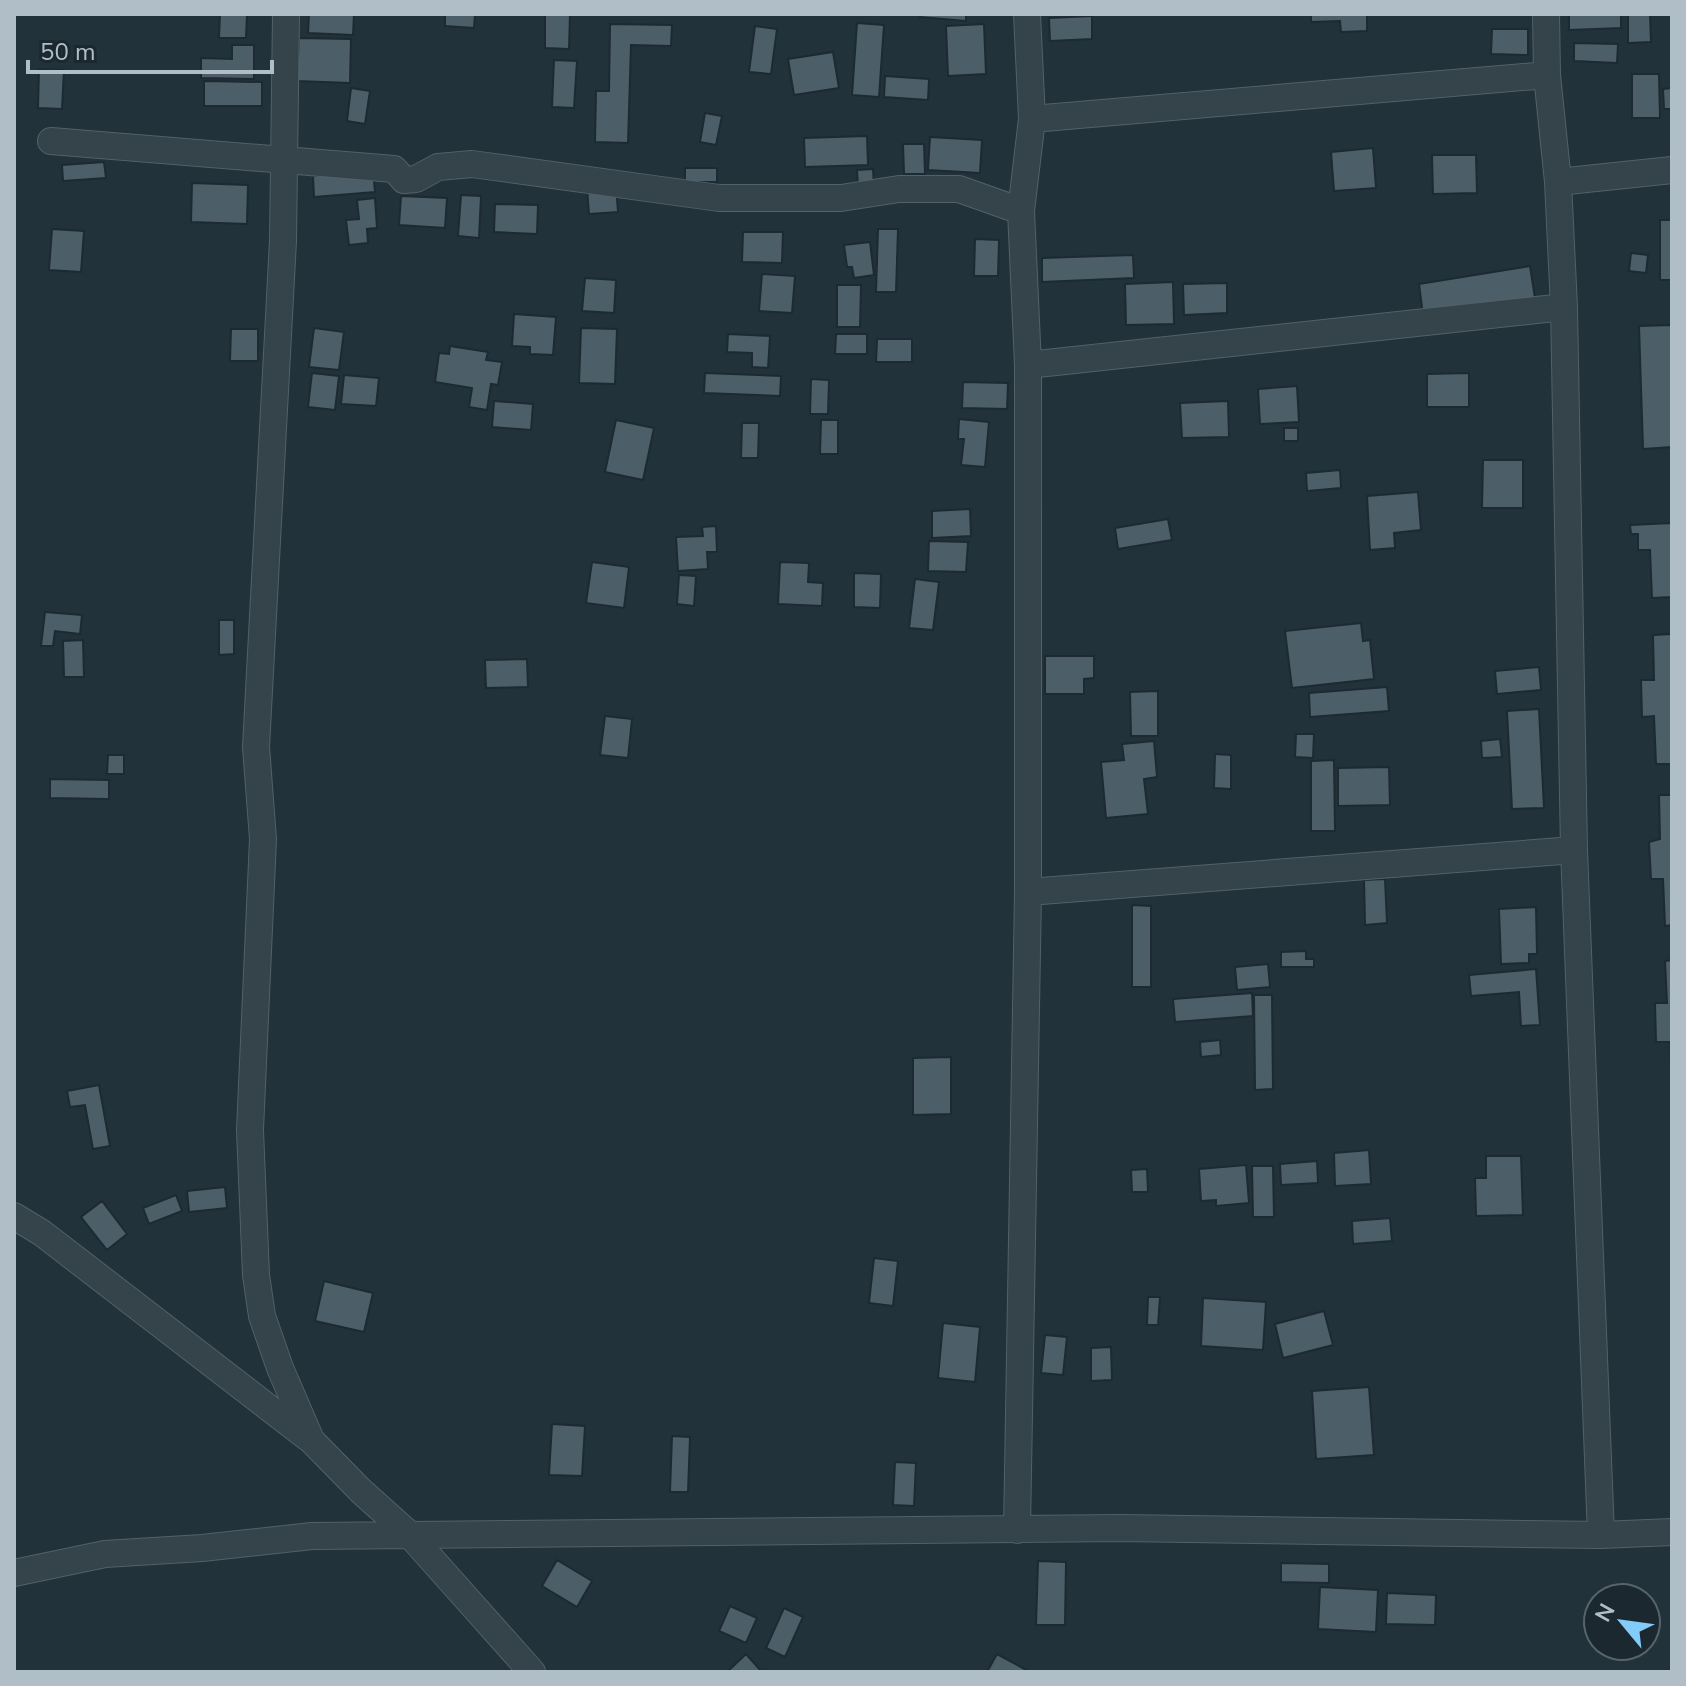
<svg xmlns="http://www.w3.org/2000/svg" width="1686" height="1686" font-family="'Nunito Sans',sans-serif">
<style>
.building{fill:#4c5f69;stroke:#1d2a31;stroke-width:2}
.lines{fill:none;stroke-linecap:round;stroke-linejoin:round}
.minor-casing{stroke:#536168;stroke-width:28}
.minor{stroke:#35434b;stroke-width:26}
</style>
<rect width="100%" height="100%" fill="#22323a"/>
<!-- building -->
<path class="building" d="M220,14h27l-1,24h-27z
M309,14h45l-1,21 -45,-2z
M445,14h30l-1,14 -29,-2z
M545,14h25l-1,35 -24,-1z
M921,14h45v7l-46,-4z
M1311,14h56v17l-26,1 -1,-11 -29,1z
M1569,14h52v14l-52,2z
M1628,14h22l1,28 -23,1z
M1092,16v23l-42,2 -1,-23z
M857,23l27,2 -5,72 -27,-2z
M610,24l62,1 -1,21 -40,-1 -3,98 -33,-1 1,-51h13z
M984,24l2,50 -38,2 -2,-50z
M755,26l22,3 -6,45 -22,-2z
M1492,29h36v26l-37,-1z
M299,38l52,1 -1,44 -53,-2z
M1574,43l44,1 -1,19 -43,-2z
M232,45h22v34l-53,-1v-20l31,1z
M833,52l6,36 -45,7 -6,-36z
M554,60l23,1 -3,47 -22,-1z
M39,69l25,1 -2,39 -24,-1z
M1632,74h27l1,44h-28z
M885,76l44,3 -1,21 -44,-3z
M204,81l58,1v24h-58z
M351,88l19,3 -5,33 -18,-3z
M1672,88v21h-8l-1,-20z
M705,113l17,3 -6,29 -16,-3z
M867,136l1,29 -63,2 -1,-29z
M930,137l52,3 -2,33 -52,-3z
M903,144h21l1,30h-21z
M1373,148l3,40 -42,3 -3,-39z
M1432,155h44l1,38 -44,1z
M104,162l2,16 -43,3 -1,-16z
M685,168h32v14h-32z
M873,169l1,17 -16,1 -1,-17z
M373,171l2,21 -61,5 -1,-21z
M192,183l56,2 -1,39 -56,-2z
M616,185l2,27 -29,2 -2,-26z
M461,195l20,1 -2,42 -21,-2z
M401,196l46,2 -2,30 -46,-3z
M375,198l2,30 -10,1 1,14 -19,2 -3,-25 13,-1 -2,-19z
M495,204l43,1 -1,29 -43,-2z
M1660,220h12v60h-12z
M52,229l32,2 -3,41 -32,-2z
M878,229h20l-2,63h-20z
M743,232h40l-1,31 -40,-1z
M975,239l24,1 -1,36h-24z
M870,242l4,33 -20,3 -2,-11h-5l-3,-22z
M1631,253l17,2 -2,18 -17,-2z
M1133,255l1,23 -92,4v-24z
M1530,266l5,32 -112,17 -4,-31z
M762,274l33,2 -3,37 -33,-2z
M585,278l31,2 -2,33 -32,-2z
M1173,282l1,42 -48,1 -1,-41z
M1227,283v30l-43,2 -1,-31z
M837,285h24l-1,42h-23z
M514,314l42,3 -3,38 -23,-1v-7l-18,-1z
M1672,325v122l-29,2 -4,-123z
M314,328l30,4 -5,38 -30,-3z
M581,328l36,1 -2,55 -36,-1z
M231,329h27v32h-28z
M728,334l42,2 -2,32 -16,-1v-14l-25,-1z
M836,334h31v20h-32z
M877,339h35v23h-36z
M450,346l38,6 -2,8 16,2 -4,23 -7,-1 -4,26 -18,-3 3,-19 -37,-6 4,-29 10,1z
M312,373l27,3 -4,34 -27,-3z
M705,373l76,3 -1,20 -76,-3z
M1469,373v34h-42v-33z
M344,375l35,3 -3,28 -35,-2z
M811,379l18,1 -1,34h-18z
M963,382l45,1 -1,26 -45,-1z
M1297,386l2,36 -39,2 -2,-35z
M494,401l39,3 -2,26 -39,-3z
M1228,401l1,36 -47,1 -2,-35z
M959,419l30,3 -4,45 -24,-2 3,-26h-6z
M616,420l38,8 -11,52 -38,-8z
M821,420h17v34h-18z
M742,423h17l-1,35h-17z
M1284,428h14v13h-14z
M1483,460h40v48h-41z
M1340,470l1,18 -34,3 -1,-18z
M1418,492l3,38 -27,3 1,15 -25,2 -3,-54z
M970,509l1,27 -39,2v-27z
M1168,519l4,21 -54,9 -3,-21z
M1672,523v74l-20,1 -2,-48h-12v-16h-7l-1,-9z
M716,526l1,26h-10l1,17 -30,2 -2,-34 27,-1 -1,-9z
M929,541l39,1 -2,30 -38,-1z
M592,562l37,5 -5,41 -38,-5z
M780,562l29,1 -1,19 15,1 -1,23 -44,-2z
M854,573l27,1 -1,34 -26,-1z
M679,575l17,1 -2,30 -17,-2z
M915,579l24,3 -6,48 -24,-2z
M45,612l37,3 -2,19 -25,-3 -2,15h-12z
M219,620h15v34l-15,1z
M1361,623l2,18 7,-1 4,39 -82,9 -7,-57z
M1672,634v130h-16l-2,-48 -12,1 -1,-37h13l-1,-45z
M83,640l1,37h-20l-1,-36z
M1045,656h49v22l-10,1v15h-39z
M527,659l1,28 -42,1 -1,-28z
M1539,667l2,23 -44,4 -2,-23z
M1387,687l2,24 -79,6 -1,-24z
M1158,691v45h-27l-1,-44z
M1539,709l5,99 -32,1 -5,-98z
M605,716l27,3 -4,39 -28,-3z
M1296,734h18l-1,24 -18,-1z
M1500,739l2,18 -20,1 -1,-17z
M1154,741l3,36 -13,2 4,35 -42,4 -5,-56 23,-2 -2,-16z
M1215,754l16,1v34l-17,-1z
M108,755h16v19h-17z
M1334,760l1,71h-24v-70z
M1389,767l1,38 -52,1v-38z
M50,779l59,1v19l-59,-1z
M1659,795h13v130l-7,1 -2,-47h-12l-2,-37 11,-3z
M1385,879l2,44 -22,2 -1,-45z
M1132,905l19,1v81h-19z
M1536,907l1,47h-8v9l-28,1 -2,-55z
M1306,951v8h8v8h-33v-15z
M1672,960v125l-2,-43h-14l-1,-39h12l-2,-42z
M1268,964l2,23 -33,3 -2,-23z
M1536,969l4,56 -19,1 -2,-34 -48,4 -2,-21z
M1252,993l1,23 -78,6 -2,-23z
M1254,995h18l1,94 -18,1z
M1220,1040l1,15 -20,2 -1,-15z
M951,1057v57l-38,1v-57z
M99,1085l11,61 -17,3 -8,-44 -15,2 -3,-16z
M1369,1150l2,34 -36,2 -1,-33z
M1486,1156h35l2,59 -47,1 -1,-38h11z
M1317,1161l1,22 -37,2 -1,-21z
M1246,1165l3,38 -33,3v-6l-15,1 -2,-32z
M1252,1166h21l1,51h-21z
M1147,1169l1,23h-16l-1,-22z
M225,1187l2,21 -38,4 -2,-21z
M176,1195l6,16 -33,13 -6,-16z
M102,1201l25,33 -20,16 -26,-33z
M1390,1218l2,23 -39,3 -1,-23z
M874,1258l24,3 -5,45 -24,-3z
M324,1281l49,12 -9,39 -49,-11z
M1148,1297h12l-2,28h-11z
M1203,1298l63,4 -3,48 -62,-4z
M1324,1311l9,34 -50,13 -8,-34z
M943,1323l37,4 -5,55 -37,-4z
M1045,1335l22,2 -4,38 -22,-2z
M1111,1347l1,33 -21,1v-33z
M1369,1387l5,68 -58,4 -4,-68z
M552,1424l33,2 -3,50 -33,-1z
M672,1436l18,1 -2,55h-18z
M895,1462l21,1 -2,43 -21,-1z
M557,1560l35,21 -15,26 -35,-21z
M1038,1561l28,1 -1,63h-29z
M1281,1563l48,1v19l-48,-1z
M1320,1587l58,3 -2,42 -58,-3z
M1387,1593l49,2 -1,30 -49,-1z
M730,1606l27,12 -11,25 -27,-12z
M784,1608l19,9 -18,40 -19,-9z
M746,1654l16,18h-35z
M997,1654l33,18h-43z"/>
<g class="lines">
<!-- minor casing -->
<g class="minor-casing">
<path id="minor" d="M286,14l-3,227 -27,506 7,92 -13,291 6,145 6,41 18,52 31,72 50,51 49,44 122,137
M1546,14l1,61 11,107 6,125 10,543 27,685
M1032,119l515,-44
M51,141l343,28 10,11 12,-1 22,-12 34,-3 247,34h122l58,-9h60l62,22
M1558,182l114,-12
M1028,365l536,-58
M1028,892l546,-42
M14,1216l28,17 266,205
M1017,1530l11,-638v-527l-7,-154 11,-92 -5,-105
M14,1573l91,-19 97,-6 110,-12 809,-8 480,7 71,-3"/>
</g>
<!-- minor -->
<use href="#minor" class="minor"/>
</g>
<!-- border -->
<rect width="1686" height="1686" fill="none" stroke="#b0bec7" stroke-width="32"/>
<!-- north arrow -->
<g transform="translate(1622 1622) rotate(299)"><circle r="38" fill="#1b282f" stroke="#57646c" stroke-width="2"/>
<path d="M0-6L14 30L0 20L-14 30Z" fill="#83cbf9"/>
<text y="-12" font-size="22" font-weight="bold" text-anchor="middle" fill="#b0bec7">N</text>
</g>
<!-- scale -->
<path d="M28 60v12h244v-12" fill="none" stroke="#b0bec7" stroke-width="4"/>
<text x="40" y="60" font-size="24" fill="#b0bec7" stroke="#1b282f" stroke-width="6" paint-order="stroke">50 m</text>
</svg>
